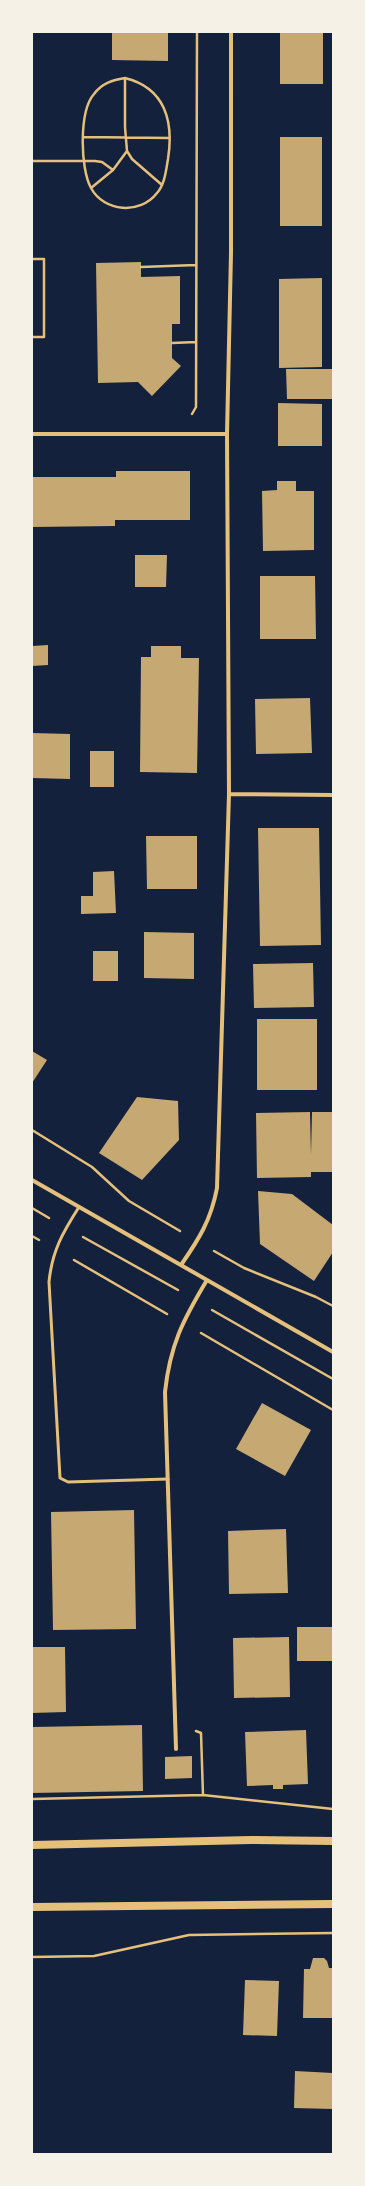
<svg xmlns="http://www.w3.org/2000/svg" width="365" height="2186" font-family="Arial,sans-serif">
<style>
.building{fill:#c6a872}
.lines{fill:none;stroke-linecap:round;stroke-linejoin:round}
.path{stroke:#e5c07b;stroke-width:2.5}
.service{stroke:#e5c07b;stroke-width:3}
.minor{stroke:#e5c07b;stroke-width:4}
.secondary{stroke:#e5c07b;stroke-width:8}
</style>
<rect width="100%" height="100%" fill="#14213d"/>
<!-- building -->
<path class="building" d="M112,32h56v29l-56,-1z
M280,32h43v52h-43z
M280,137h42v89h-42z
M141,262v15l39,-1v48h-8v34l9,8 -29,30 -14,-14 -40,1 -2,-120z
M322,278v89l-43,1v-89z
M286,369h47v30h-46z
M278,403l44,1v42h-44z
M116,471h74v49h-75v6l-83,1v-50h84z
M277,481h19v10h18v59l-51,1 -1,-60 15,-1z
M135,555h32l-1,32h-31z
M260,576h55l1,63h-56z
M48,645v20l-16,1v-20z
M151,646h30v12h18l-2,115 -57,-1 1,-115h10z
M310,698l2,55 -56,1 -1,-55z
M32,733l38,1v45l-38,-1z
M90,751h24v36h-24z
M258,828h61l2,117 -61,1z
M146,836h51v53h-50z
M114,871l2,42 -35,1v-18h12v-24z
M144,932l50,1v46l-50,-1z
M93,951h25v30h-25z
M313,963l1,44 -60,1 -1,-44z
M257,1019h60v71h-60z
M32,1051l15,9 -15,23z
M137,1097l41,4 1,39 -37,40 -43,-27z
M310,1112l1,43 1,-43h21v60h-22v5l-54,1 -1,-65z
M258,1191l34,3 41,31v27l-19,29 -54,-37z
M262,1403l49,27 -26,46 -49,-27z
M134,1510l2,119 -83,1 -2,-118z
M286,1529l2,64 -59,1 -1,-63z
M297,1627h36v34h-36z
M289,1637l1,60 -56,1 -1,-60z
M32,1647h33l1,65 -34,1z
M142,1725l1,66 -111,2v-66z
M306,1730l2,54 -25,1v4h-10v-4l-26,1 -2,-54z
M192,1756v22l-27,1v-22z
M313,1958h11l3,3 2,7h4v50h-30l1,-49h6z
M245,1980l34,1 -2,55 -34,-1z
M295,2071l38,2v36l-39,-1z"/>
<g class="lines">
<!-- path -->
<path class="path" d="M125,78c40,10 49,43 43,81 -2,11 -3,25 -11,34 -17,22 -53,19 -66,-5 -11,-20 -12,-77 3,-94 8,-11 19,-14 31,-16z
M84,137l85,1
M127,151l5,8 30,26
M32,161h63l7,1 11,8
M91,188l22,-18 14,-19 -2,-24v-49
M32,259h12v78h-12
M141,267l55,-2
M172,343l24,-1
M192,414l4,-7 1,-375
M32,1130l60,37 37,34 51,30
M32,1208l17,10
M32,1236l7,4
M83,1237l95,53
M214,1251l30,17 72,29 17,9
M74,1260l93,54
M212,1310l121,69
M201,1333l132,77
M196,1731l5,2 2,62
M32,1799l171,-4 130,14
M32,1957l62,-1 95,-21 144,-2"/>
<!-- service -->
<path class="service" d="M79,1207c-16,25 -27,44 -30,75l11,196 8,4 100,-3"/>
<!-- minor -->
<path class="minor" d="M32,434h195
M229,794l104,1
M32,1180l301,172
M181,1265c18,-26 30,-45 36,-77l12,-394 -2,-360 4,-181v-221
M176,1749l-11,-357c5,-47 18,-72 42,-112"/>
<!-- secondary -->
<path class="secondary" d="M32,1845l219,-5 82,1
M32,1907l301,-3"/>
</g>
<!-- border -->
<rect width="365" height="2186" fill="none" stroke="#f6f1e7" stroke-width="66"/>
</svg>
